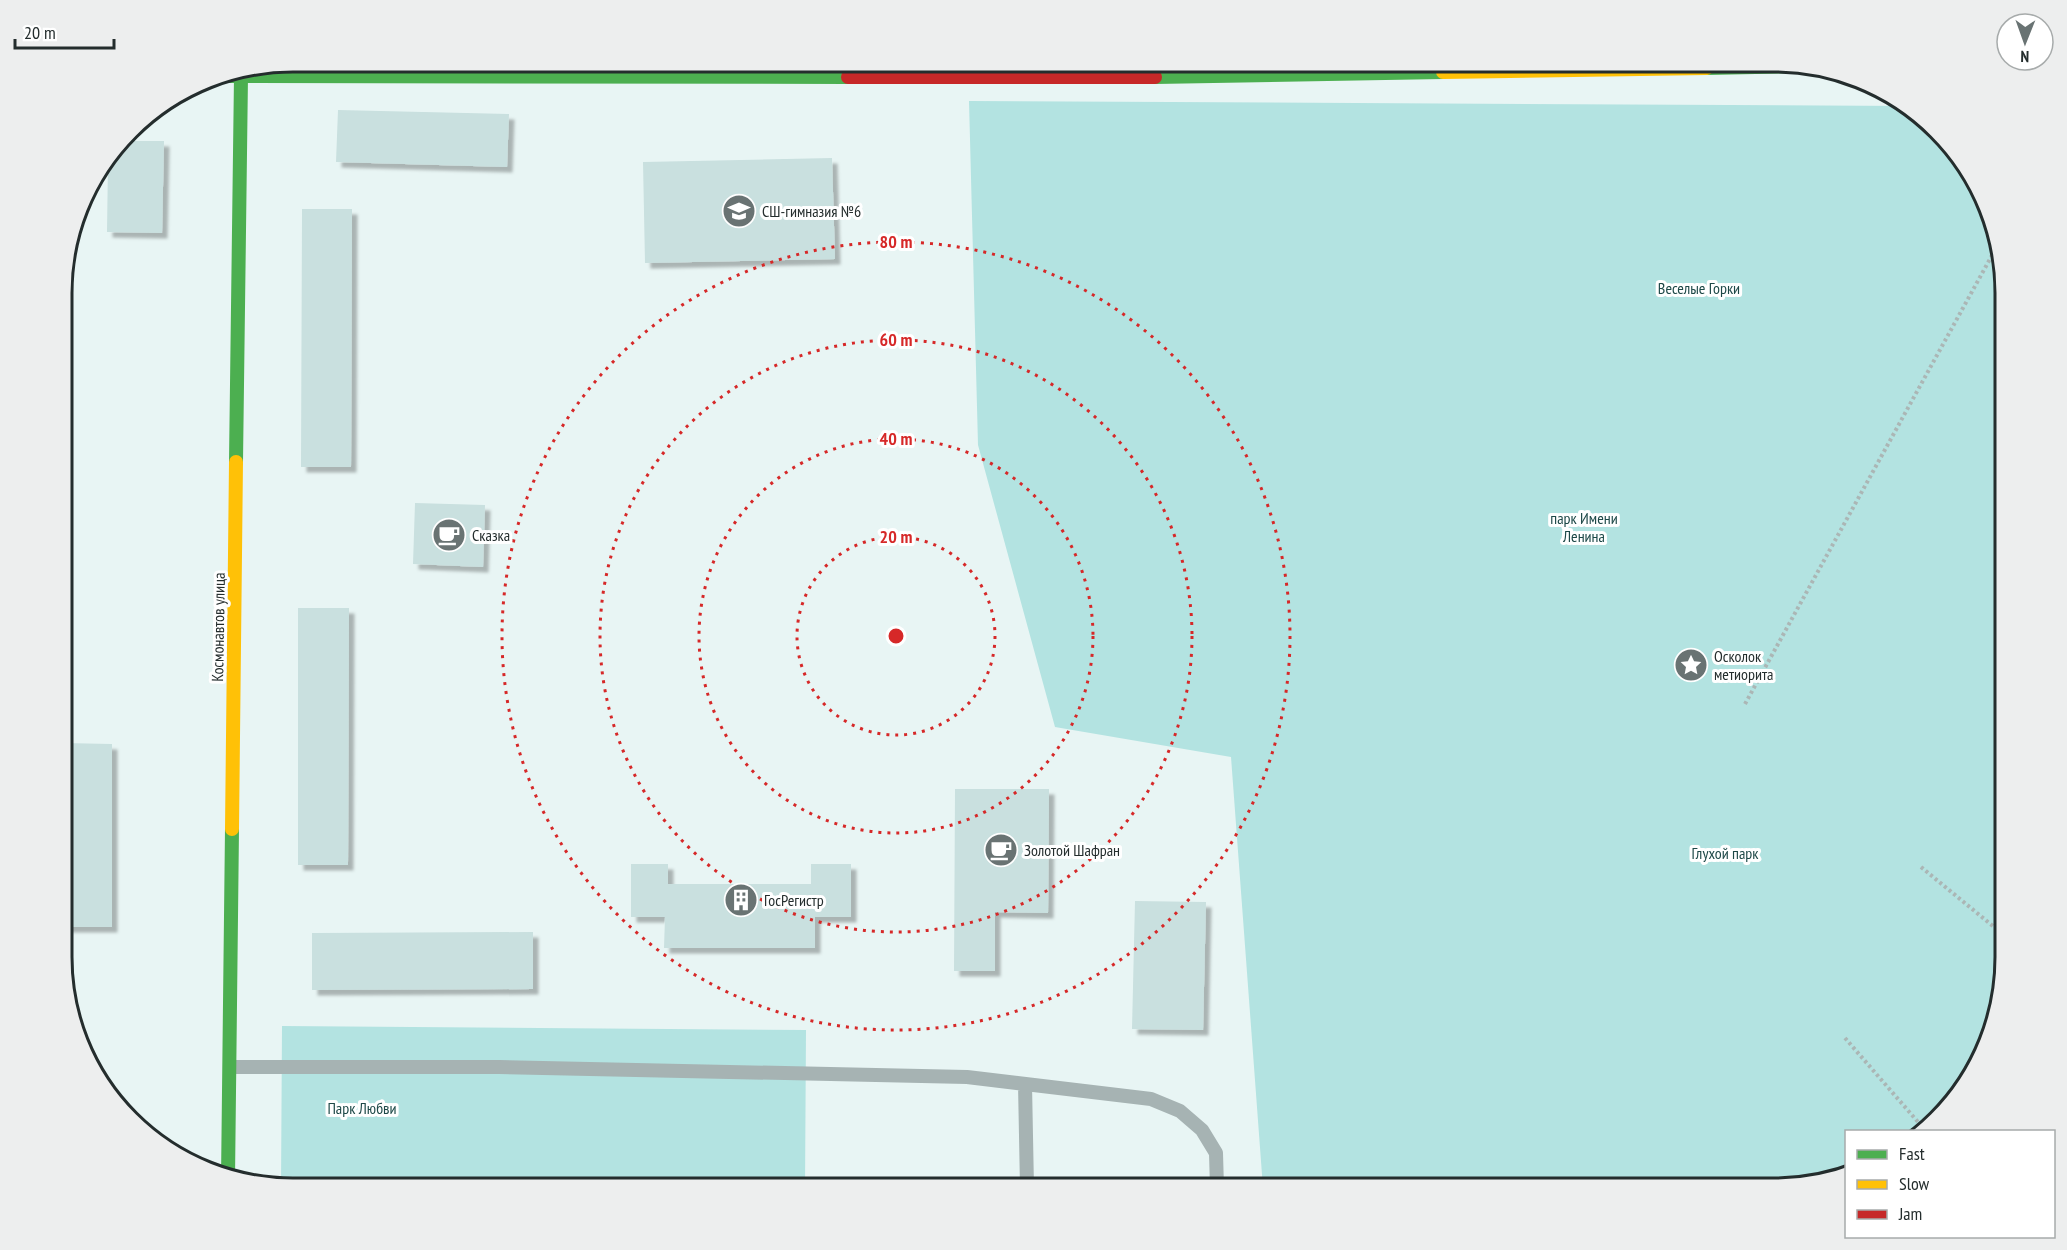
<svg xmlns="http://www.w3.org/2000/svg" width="2067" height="1250" font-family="'PT Sans Narrow',sans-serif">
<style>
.green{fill:#b3e3e1}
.building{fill:#c9e0df;filter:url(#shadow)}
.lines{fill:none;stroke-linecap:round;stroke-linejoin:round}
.path{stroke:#abb6b5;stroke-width:4;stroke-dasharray:3 3;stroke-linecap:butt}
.lane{stroke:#a6b3b3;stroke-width:14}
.fast{stroke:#4caf50;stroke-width:14}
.slow{stroke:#ffc107;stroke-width:14}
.jam{stroke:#c62828;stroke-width:14}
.ring{fill:none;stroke:#d62828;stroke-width:3;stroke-dasharray:3 6}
.labels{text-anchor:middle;stroke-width:6;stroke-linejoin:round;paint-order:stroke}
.poi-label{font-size:16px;fill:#242d2d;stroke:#fff;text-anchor:start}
.park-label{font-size:16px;fill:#1d4847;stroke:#fff}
.street-label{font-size:16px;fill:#242d2d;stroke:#fff}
.rim{fill:none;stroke:#242d2d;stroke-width:3}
.centre{fill:#d62828;stroke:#fff;stroke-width:3}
.ring-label{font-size:18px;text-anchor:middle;font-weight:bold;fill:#d62828;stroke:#fff;stroke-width:6;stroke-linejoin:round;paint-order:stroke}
</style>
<defs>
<filter id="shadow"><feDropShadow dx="5.5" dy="5.5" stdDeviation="1.5" flood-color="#0004"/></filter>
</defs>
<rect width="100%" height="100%" fill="#e8f5f4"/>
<!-- green -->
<path class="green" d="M969,101l938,5 30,23 37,48 31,101v694l-31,101 -37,48 -13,10 -78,1v38l-57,18h-526l-32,-431 -176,-30 -77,-282z
M282,1026l524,4 -1,158 -524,-1z"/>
<!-- building -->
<path class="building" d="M338,110l171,4 -2,53 -171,-5z
M124,141h40l-2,92 -55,-1 1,-71z
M832,158l3,101 -190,4 -2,-101z
M302,209h50l-1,258h-50z
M415,503l70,2 -2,62 -70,-3z
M298,608h51l-1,257h-50z
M63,743l49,1v183h-49z
M955,789h94l-1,124 -53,-1v59h-41z
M631,864h37v20h143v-20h40v53h-36v31h-151l1,-31h-34z
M1135,901l71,1 -3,128 -71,-1z
M533,932v57l-221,1v-57z"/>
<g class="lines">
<!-- path -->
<path class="path" d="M1745,704l251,-456
M1921,867l84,69
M1845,1038l80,92"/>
<!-- lane -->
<path class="lane" d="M230,1067h269l468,10 184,22 29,12 22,19 14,23 1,35
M1025,1084l2,104"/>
<!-- fast -->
<path class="fast" d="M1707,68l102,-2
M222,76l626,1
M1155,77l288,-5
M236,462l5,-386
M228,1179l4,-350"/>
<!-- slow -->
<path class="slow" d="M1443,72l264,-4
M232,829l4,-367"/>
<!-- jam -->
<path class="jam" d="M848,77h307"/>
</g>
<!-- distance rings -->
<g class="ring">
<circle cx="896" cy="636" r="99"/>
<circle cx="896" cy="636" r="197"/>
<circle cx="896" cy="636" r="296"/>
<circle cx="896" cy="636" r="394"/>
</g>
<!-- icons -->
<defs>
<g id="school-disc" transform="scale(1.725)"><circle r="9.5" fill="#697373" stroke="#fff"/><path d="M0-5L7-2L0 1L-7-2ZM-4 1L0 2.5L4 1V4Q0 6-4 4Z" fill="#fff"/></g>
<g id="cafe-disc" transform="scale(1.725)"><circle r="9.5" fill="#697373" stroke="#fff"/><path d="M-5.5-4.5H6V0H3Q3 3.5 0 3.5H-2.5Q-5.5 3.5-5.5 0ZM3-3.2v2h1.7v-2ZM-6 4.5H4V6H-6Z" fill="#fff"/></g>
<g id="sight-disc" transform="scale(1.725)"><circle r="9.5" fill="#697373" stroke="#fff"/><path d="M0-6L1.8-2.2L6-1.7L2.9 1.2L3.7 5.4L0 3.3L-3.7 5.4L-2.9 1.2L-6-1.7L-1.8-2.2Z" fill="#fff"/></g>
<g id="building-disc" transform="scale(1.725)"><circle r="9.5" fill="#697373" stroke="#fff"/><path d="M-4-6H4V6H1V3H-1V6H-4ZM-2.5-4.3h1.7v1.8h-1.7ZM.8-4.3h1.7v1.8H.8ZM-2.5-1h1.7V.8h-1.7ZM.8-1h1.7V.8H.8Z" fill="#fff"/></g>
</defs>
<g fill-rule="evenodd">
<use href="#school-disc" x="739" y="211"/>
<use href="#cafe-disc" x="449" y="535"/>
<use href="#sight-disc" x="1691" y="665"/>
<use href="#cafe-disc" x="1001" y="850"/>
<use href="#building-disc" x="741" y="900"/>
</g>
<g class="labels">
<!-- poi labels -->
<g class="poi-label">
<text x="762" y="217">СШ-гимназия №6</text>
<text x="472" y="541">Сказка</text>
<text x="1714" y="662">Осколок<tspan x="1714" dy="18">метиорита</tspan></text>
<text x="1024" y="856">Золотой Шафран</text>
<text x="764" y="906">ГосРегистр</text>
</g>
<!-- park labels -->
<g class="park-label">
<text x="1699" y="294">Веселые Горки</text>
<text x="1584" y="524">парк Имени<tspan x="1584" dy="18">Ленина</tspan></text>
<text x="1725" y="859">Глухой парк</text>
<text x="362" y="1114">Парк Любви</text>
</g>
<!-- street labels -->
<g class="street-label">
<text transform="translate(218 627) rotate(-89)" y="6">Космонавтов улица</text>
</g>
</g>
<!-- crop -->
<path d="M0 0H2067V1250H0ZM293 72H1774A221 221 0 0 1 1995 293V957A221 221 0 0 1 1774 1178H293A221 221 0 0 1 72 957V293A221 221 0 0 1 293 72Z" fill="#edeeee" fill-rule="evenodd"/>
<path class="rim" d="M293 72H1774A221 221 0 0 1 1995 293V957A221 221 0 0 1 1774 1178H293A221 221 0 0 1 72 957V293A221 221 0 0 1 293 72Z"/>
<circle cx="896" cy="636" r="9" class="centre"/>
<g class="ring-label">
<text x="896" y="248">80 m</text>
<text x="896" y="346">60 m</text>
<text x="896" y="445">40 m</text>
<text x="896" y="543">20 m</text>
</g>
<!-- legend -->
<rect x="1845" y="1130" width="210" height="108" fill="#ffffff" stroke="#a7abab" stroke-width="1.5"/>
<rect x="1857" y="1150" width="30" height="9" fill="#4caf50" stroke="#a7abab" stroke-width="1.5"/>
<text x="1899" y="1160" font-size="18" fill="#242d2d">Fast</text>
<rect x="1857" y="1180" width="30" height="9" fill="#ffc107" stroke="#a7abab" stroke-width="1.5"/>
<text x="1899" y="1190" font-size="18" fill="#242d2d">Slow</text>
<rect x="1857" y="1210" width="30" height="9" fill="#c62828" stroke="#a7abab" stroke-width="1.5"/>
<text x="1899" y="1220" font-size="18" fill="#242d2d">Jam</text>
<!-- north arrow -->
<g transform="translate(2025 42) rotate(181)"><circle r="28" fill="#ffffff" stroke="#a7abab" stroke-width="1.5"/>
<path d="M0-4.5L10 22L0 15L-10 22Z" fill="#697373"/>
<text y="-9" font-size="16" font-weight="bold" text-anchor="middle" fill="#242d2d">N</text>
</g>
<!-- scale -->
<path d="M15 39v9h99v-9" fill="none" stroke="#242d2d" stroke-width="3"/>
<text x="24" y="39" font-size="18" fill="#242d2d" stroke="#ffffff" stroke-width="4.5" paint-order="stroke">20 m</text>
</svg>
